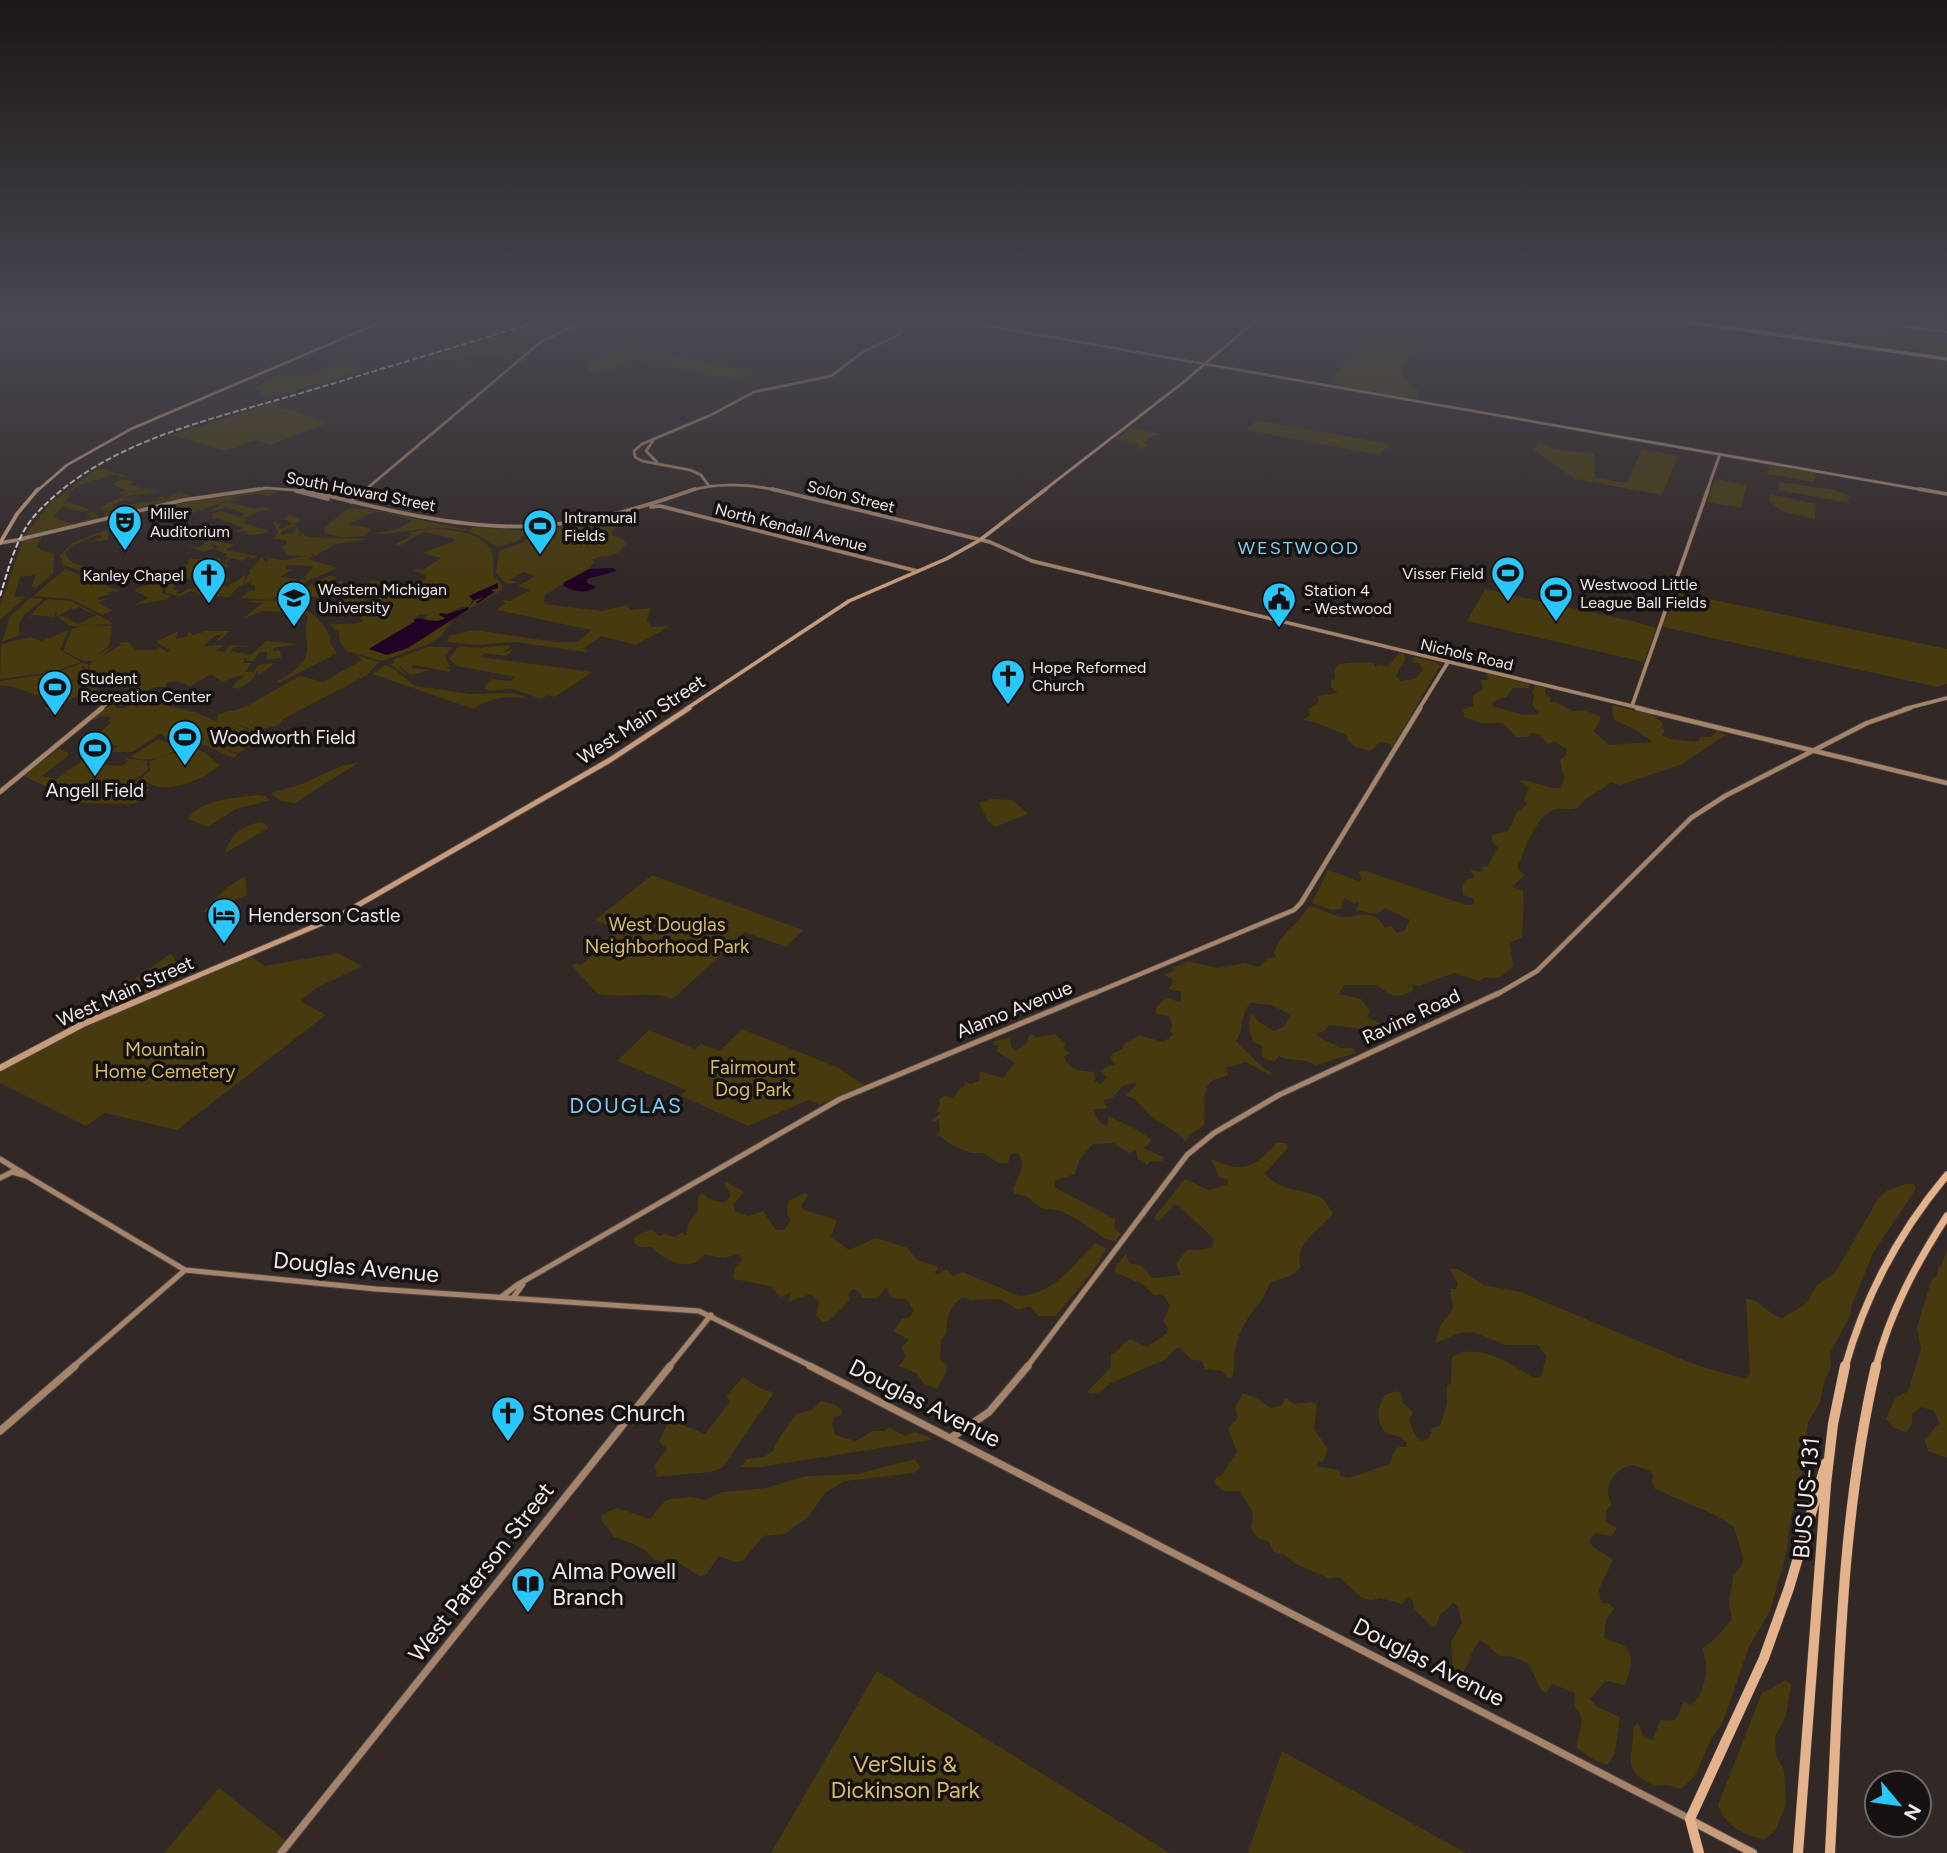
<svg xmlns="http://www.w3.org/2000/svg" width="1947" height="1853" font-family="Figtree,sans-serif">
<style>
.green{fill:#463a0e;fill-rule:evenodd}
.water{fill:#210225}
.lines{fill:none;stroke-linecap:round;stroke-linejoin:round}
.secondary-far4-casing{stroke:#4d4341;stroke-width:3.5}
.secondary-far3-casing{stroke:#4d4341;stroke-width:4.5}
.secondary-far2-casing{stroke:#4d4341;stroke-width:6}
.secondary-far1-casing{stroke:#4d4341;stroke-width:7}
.secondary-casing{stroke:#4d4341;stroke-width:9}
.primary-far4-casing{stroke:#4d4341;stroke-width:3.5}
.primary-far3-casing{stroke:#4d4341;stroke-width:4.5}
.primary-far2-casing{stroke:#4d4341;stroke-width:7}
.primary-far1-casing{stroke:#4d4341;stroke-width:8}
.primary-casing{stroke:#4d4341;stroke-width:10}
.highway-far2-casing{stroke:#4d4341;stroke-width:4.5}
.highway-far1-casing{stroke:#4d4341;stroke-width:9}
.highway-casing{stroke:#4d4341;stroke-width:11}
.secondary-far4{stroke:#a4846b;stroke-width:2.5}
.secondary-far3{stroke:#a4846b;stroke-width:3.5}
.secondary-far2{stroke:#a4846b;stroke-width:4.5}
.secondary-far1{stroke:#a4846b;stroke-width:5}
.secondary{stroke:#a4846b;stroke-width:7}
.primary-far4{stroke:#c69c7c;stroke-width:2.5}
.primary-far3{stroke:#c69c7c;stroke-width:3.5}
.primary-far2{stroke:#c69c7c;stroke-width:5}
.primary-far1{stroke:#c69c7c;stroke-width:6}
.primary{stroke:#c69c7c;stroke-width:8}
.highway-far2{stroke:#e4b38b;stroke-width:3.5}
.highway-far1{stroke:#e4b38b;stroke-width:7}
.highway{stroke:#e4b38b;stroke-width:10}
.rail{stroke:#dcd5d4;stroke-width:2;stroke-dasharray:6 2.5;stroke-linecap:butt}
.labels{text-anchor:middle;stroke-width:7;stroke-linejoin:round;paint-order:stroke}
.far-street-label{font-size:16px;fill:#f0e9e8;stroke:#161211}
.far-poi-label{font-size:16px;fill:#f0e9e8;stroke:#161211;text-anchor:start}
.far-neighbourhood-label{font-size:18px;letter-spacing:2px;fill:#78d0f6;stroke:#161211}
.street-label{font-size:19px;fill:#f0e9e8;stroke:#161211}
.poi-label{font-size:19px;fill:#f0e9e8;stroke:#161211;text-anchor:start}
.park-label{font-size:19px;fill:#d7bc68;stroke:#161211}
.neighbourhood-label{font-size:21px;letter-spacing:2px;fill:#78d0f6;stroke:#161211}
.near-street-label{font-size:23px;fill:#f0e9e8;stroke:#161211}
.near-poi-label{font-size:23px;fill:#f0e9e8;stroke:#161211;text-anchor:start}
.near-park-label{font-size:23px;fill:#d7bc68;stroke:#161211}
</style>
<rect width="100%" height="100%" fill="#322826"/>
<!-- green -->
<path class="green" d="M542,322l19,6 9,-5 11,-1 -24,8 -23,16 6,-7c-12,1 -25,4 -34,11l15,3 11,-5 -10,8 -11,-1 -3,5 8,1 -21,17 14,-12v-5l-10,-2 6,-4 -1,-2 -7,5 -5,-4 -20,2 -8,7 -18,-4 -21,3 -2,-3z
M1803,322h37l20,7 7,-3 -12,-4 35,4 -7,2c9,6 27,10 39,7l-1,-6 15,3 3,4 -9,1 17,3v14l-148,-21z
M1373,333l48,8 -21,29 4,7 14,13v7h-16l-74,-14z
M642,340l4,1 -11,6 121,26 -18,8 -101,-22 -26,11 -20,3 -8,-9z
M340,365l30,4 -94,27 -16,-1 -2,-1 4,-3 -10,-3 30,-12 18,3z
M279,401l-3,4 2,4h12l37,14 -56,22 -16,-5 -29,11 -55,-16z
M1257,420l132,24 -9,11 -134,-25z
M1131,428l30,6v1h-7l-10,8 5,2 -5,4 -7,-1 4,-4 -26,-4z
M1539,441l15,8 40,5 1,24 32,5 15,-34 36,7 -16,39 -87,-16 -41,-29z
M1769,465l44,7 3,1 -2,9 -47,-8z
M99,468l31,9 -7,1 -7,-4 -37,11 -12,9 4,2 -6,5 26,9 -9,2 -20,-5 -8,10 17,7 22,-6 -7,-4 7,-3 8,9 6,-2 -3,-5 20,-5 -19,3 -6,-3 29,-14h-11l10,-4 -11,-4 -14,4 13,-4v-2h-4l9,-4 14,1 -5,3 12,4 9,-2 -21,8 24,-7 -8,4 14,-3 -9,4 14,-2c-15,6 -30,2 -43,9l24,-1 -25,3 -9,6 50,-7 -3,-3 3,-1 6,2 13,-6 15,6 67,-10h27l55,13c-21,-3 -41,-12 -63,-13 -75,-1 -165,28 -237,46l33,-9 -53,12 28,-36z
M1715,479l32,6 -6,23 -34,-6z
M1781,482l54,8 15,6 -3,4 3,3 -72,-13 2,-2 -2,-4z
M261,490h21l-13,6c-41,-11 -78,36 -120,14l69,-14z
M1770,494l46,10 -1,15 -31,-7 -15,-10z
M230,499h9l-10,3 25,7 9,-2 9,3h-10l-19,9 3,1 -3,3 24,7 2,3 -20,2 -3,-4 -13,1 11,-4 -27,-10 -4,2 -1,-6 9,-3 19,6 5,-3 -18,-7 -19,5z
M355,508l30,4h-10l-26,12 23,5 -6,7 -25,1 -17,-4 1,-6 22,-18z
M389,513l80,17 4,-3 55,4 -10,10 -20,6c-8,-3 -14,-10 -23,-13 -36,-13 -66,0 -103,0l27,-5 13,-9 -26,-6z
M634,514l-23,18 1,3 12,5 2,4c-4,4 -7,9 -13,11 -8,3 -13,0 -21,5l2,2 -5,7 -44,26 -1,9 58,7 24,-6 5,5 20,-2 -4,12 5,7 18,-1 -34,19 -35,-9 -18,13 4,2 -2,1 -70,-10 -39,3 -29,-3 2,-6 26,-6 80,12h23l13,-12 -94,-20 8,-7 -2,-3 7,1 20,-11 -12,-4 17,-10 -11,-4 -14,8 8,3 -11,1 -11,-11 3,-22 24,-9 13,-13 51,-4z
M289,515l10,3 1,3 -5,2 1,3 -14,5 -1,4 12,-2 4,-6 3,5 -4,6 3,-3 3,2 -1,-4 6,4 61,2 -32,5 -21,12 -6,-6 4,6 -5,3 30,9 -39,17 -3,-2 6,-4 3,1 1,-2h-3l11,-12 -26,-1 -3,5 8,-1 -13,8 18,2 -10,9 8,-1 -3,2 -23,11 -29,-2 8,-7 6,-1v-4l-5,-1 2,-5 -7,5 -1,-4 6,-8 -1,-2 13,-14 4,5 3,-2 -4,-3 16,3 27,-4 -21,-1 -5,-8 5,-3 -1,-4 -12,-1 4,-7 -5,-9 4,-2 -2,2 6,2 -4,2 4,2 12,-6 -10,-4z
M431,529c18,0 55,3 61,24 2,7 0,15 2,23l8,8v6l-52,30 2,1 -10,14 -10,8 -50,18 -36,-10 -6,-9 -1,-9 -9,-8c13,-3 21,2 33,-4l-7,-9 10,-4 -12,-2 20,-7 8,-12c16,5 37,4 45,-11l-15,-6 12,-1 17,-11 -19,-5 33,-12 -2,-3 -30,-6 -24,14 -5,-1 15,-8 2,-5zM495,584l-5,6 4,2 -16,11 -2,-1 8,-5 -10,3 -7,10 -59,38 -23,6 -16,-5 45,-27 4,-7 11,-1 -7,5 16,2 8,-3 -8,-4h9l14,-7h8l4,-7 -4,-4z
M106,530l3,2 -1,7 -8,2 -6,-1 8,-3 -2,-3 -27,11 -8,8c5,14 18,10 29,17 6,4 13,9 19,12l-50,-17 -3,-10 12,-12z
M42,538l-6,8 7,5 11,2 -1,20 -24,21 7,-7h-5l5,-12 -16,2 -6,20 13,-1 -27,24v-14l23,-66z
M211,540l23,5 -9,5 34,6 -8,3 -3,-3 -6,5 -11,-3 -5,5 3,3 -4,3 -10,-1 -6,6h9l-13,5 6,4 9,-5 10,1 -7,6 4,2 19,-13 -3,12h-4l-10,11 -20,-1 -1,-3 -8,1 -10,-3 -12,7 2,-2 -14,-3 -2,-9 9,-6 4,2 -7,3 6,3 -3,1 1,3h7l-5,2 3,2 9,-5 33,-2 1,-2 -6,1 1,-3 -16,2 -7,-4 2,-2 -3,-3 5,-4h-7l-1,8 -7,-1v-7l-1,6 -5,-2 2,-6 7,-2 4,-9c9,-1 19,1 29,-1l6,7v-5l4,-2 -3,-1 1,-3 -12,-4 3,-4 -7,-2 3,4 -9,4 -18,-6 12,1 6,-3 -2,-1z
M65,569l55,22 -12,1 3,2 -15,4 3,2 12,-3 -13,6 15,7 -10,5 -32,-16 -38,-3z
M331,575l6,3 -10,7 16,-5 -1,4h13l-1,-2 5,5 14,-7 -5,-1 16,4 -14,5 5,4 -1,4 -15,8 -22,1 9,-7 -9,-6 -16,7 -17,-5 -11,6 10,4 -15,8 -25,-1 -20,8 19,-16 -15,-1c16,-4 39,2 53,-7l-3,-4 13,-6 15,1 -12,-3z
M161,579l4,2 -3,12 9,3 -4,2 3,1 -38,6 -22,10 39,-17 -14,-7 1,-2z
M1485,589l151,33 20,6 -12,34 -177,-41z
M1676,592l271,57v35l-9,3 -276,-60z
M30,598l14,1c-11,9 -30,19 -24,36l-18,7 8,-26z
M47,599l24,2 40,21 2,2 -33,1 32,1 -3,20 -13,10 18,-11 -13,12 20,-12 -3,-2 10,-1 8,8h20l2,-3 -4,-3 12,7v2l4,-3 -14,-8 22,-11 -2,8 13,-3 -3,-1 3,-3 4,3 13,-4h24l-11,10h-3l5,-6h-5l-13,11 21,-1 -8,5 8,2 3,5 -2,-6 5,-6 24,1 -19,1 -6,4 22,4 15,-14 34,3 -27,4v3l7,-1 1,8 -14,1v-7h-7l-6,9h-8l1,-4 -4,6h8l-6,9h9l4,-7 17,-2 -17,13v-7l-5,10 -15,10 -6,-2 3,-2 -1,-1 10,-8 -4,-1 -18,7 -11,-8 -21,13c-9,-7 -13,-5 -23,-5l-2,5h-10l-15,8 -17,-7 3,-3 -35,-14 -2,-4 3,-6h-8l-21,-10 9,-22 8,-3h-10l-12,-9 5,-1 15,8 18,-9 -17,-8 -6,2 -5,-2 2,3 -13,6 -1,-6 -2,7 -21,-2 -6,7 9,-13z
M302,610c14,1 22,17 29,27l-1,5 7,11 -58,30 -17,-3 14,2c11,-6 30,-17 31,-31 1,-12 -4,-21 1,-33z
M69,630l-9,20 21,12 -28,10 -53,7 1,-35 29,-7 11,4z
M507,645l4,1 -8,7 11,-5 -7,8 -22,-3 -5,4 113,15 -38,25 -7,-2 -7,4 -28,-10 -27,2 3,-1 -5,-2 7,-9 19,2 6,-4 -59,-11 -8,-7 9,-13 20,2z
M430,646l2,1h21h-4l2,2 -6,8 5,10 -4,1 5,2 -2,2 -36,-7 -2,3 19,2 -20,5 -12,-10 9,11 -19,-13 4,1 3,-5z
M1403,653l3,5 -10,18 4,5 15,-2 8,-9 -3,-6 -8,-2 2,-5 21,5 5,4 -48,82 -2,-4 -10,-2 -10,9 -15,-4 -8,-8v-4c-15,-5 -28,-13 -44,-15l7,-5 -1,-6 8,-5 2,-5 -3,-3 22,-3 -7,-5v-8l4,-1 -1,-8 5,-7c6,-1 28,-2 35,-1l1,4 5,-2 8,2 10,-13z
M356,655l23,7 -12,13 -84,44 -4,6 -16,4 -17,-6 14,6 -5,2 -24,-9 35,15 -28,16 -37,-14 37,16 -5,3 -45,-20 -2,3 5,2 -9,1 -22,-10 -28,18h-20l6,-6 -11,-2 -5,5 8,2 -2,1 -19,-9 22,-21 -4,-1 5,-2 -2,-2 -9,-1 -6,4 -3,-1 23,-18 12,1 -3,3 -6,-1 -3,2 2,2h6l10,-5 1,-3 -17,-1 5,-3 73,16 22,10 1,-8 25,-6 57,-32 23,6 39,-22z
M82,663l6,1v5l-4,-1 1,-4 -4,4 15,6 2,10 -6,1 5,3v4l-12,6 -2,-4 -12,4h3l-28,13 -1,-3 10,-10c-18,3 -35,-14 -55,-12v-5l54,-8z
M385,665l8,3 22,18 56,8 43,-1 15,5c-22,-2 -36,-1 -56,11l-100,-35z
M1485,673l45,11 -1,4h-16l-7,9 -13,5 -1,4 32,9 13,-1 2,-2 -7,-7 2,-10 -2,-3 3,-7 11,3 -1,6 5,3v5h7l15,9 13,-1 16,7 -7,14 15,14 44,-3 -17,-12 -22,-10 -2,-15 41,10 10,8 -2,5 4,2 -3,5 9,4 27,3 3,-5h10l6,-7 9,5 -46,30 -60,20 -10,-3c-9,11 -23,12 -32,26 -8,2 -15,0 -22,1 -20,4 -33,45 -39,60l8,6 -13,12 11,4c1,3 0,42 -1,46l-12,6 3,23c-10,10 -12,14 -27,11l-7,4 -25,-8 -35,13 -7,-2 1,7c-17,8 -22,6 -36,-6h-33l-5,9 22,5 9,12 -3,6 15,7 -2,3 5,8 -16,2 -12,-9 -28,-3 -4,6 -8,2v3l24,12h12l3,5 -40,12c-15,-8 -23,-2 -37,-9l-5,6 -12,-5v-11l-8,-4c-6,-10 -6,-19 -2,-29l7,9 15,9 10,-4 6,-12 -18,-10 -21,-2c-12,11 -6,26 -15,38l26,26 9,5 -1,3 -24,-13 -20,6 2,7c-4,3 -12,3 -16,6 -12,9 -6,33 -8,45l-11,6 -8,10 -4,-6 -30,-20 -16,-17 -10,-4 12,-10 -3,-2 -11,3 -12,13 -8,1 4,7 -2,2h-12c3,8 6,16 15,17v-8l2,-1 28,13 14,10 -8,8 19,9v4l-13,1 -3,3 -5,-5h-4l-2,-10 -7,3 -16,-10 -20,1 -13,15 -5,15 -21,7 2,7 59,31v9l6,6 -5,7 -11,-2 -22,-16 -22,-12 -20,-3 -15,-12 -11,-2 -2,-5c4,-13 15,-23 5,-36l-7,1 -3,9h-10l-14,-10h-13l-18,-7 -16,-12 3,-3 -1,-12 -5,3 -1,-2 8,-7 -5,-2 4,-7 -1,-5 6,-3 8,2 8,-11 4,-1 -1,-5 7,3 9,-4 -1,-9 24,7 12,-15 -19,-12 2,-5 -6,-1 3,-4 15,-3 1,9 5,4 10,-7 4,-10 7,3 18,-3 10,9 -1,5 5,5 -5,4c5,13 17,14 30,15l1,9 6,3 6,-6 -6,-7 4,-4 10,-2 -4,-6 1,-5 10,-5 2,-5 15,-9 24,7 10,-7 -3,-5 2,-5 -3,-9 -13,-2v-7l10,-9 15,4v-10l-13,-3 5,-6 -1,-4 -8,-4 10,-4 -1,-3 15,-7 30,7 27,-5 14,4 9,-9h9l-3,-5c7,-21 25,-29 35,-47 11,2 26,12 38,11 16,-2 27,-8 38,11l6,-2 6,7 8,-3 5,-10 -25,-12 -8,6 -22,-4 4,-5 -2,-4 -2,3 -10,-6 -4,11 -9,1 -20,-7 16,-33 31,11 3,-2 -4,-7 8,-1 100,34 8,-1v-6l-11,-3 -1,-7 3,-8 10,-3 -5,-7 11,2 2,-1 -2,-4 7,-1 10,-19 -5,-4 -2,-8 17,-4 9,-19 10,-8 -3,-5 5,-11 -11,-7c15,-2 28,9 43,7l3,-9 -4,-19 7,-6v-4l-11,-8 -9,2 -8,-10 -8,-1 -4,4h-10l-15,-14h-21l-17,-6 -1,-8 10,-3v-10l10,-8 -2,-7 8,-2z
M158,739l22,8c-14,11 -33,16 -50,10z
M191,747l13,5 16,13c-17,15 -59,34 -78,13l8,-8v-9z
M59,748l9,5v3l-26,20 15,3 7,-6 5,1 -4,-2 16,-10 -1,-2 23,-7 3,1 -13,4h16h-6l-5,6 24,2 6,-5 -3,-2 2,-1 20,3 1,9 -23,17h5l9,-9 11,8 -20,1 20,2 -15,15 -55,-1 -11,-7 6,-4h11l9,-6 -16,-2 -10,9 -6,-2 4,3 -4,1 -39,-19z
M358,763l-63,40 -15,-2 -9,-8 31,-9 41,-19z
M257,795l8,1 5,4 -34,9 -28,18 -20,-8c12,-20 46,-21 69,-24z
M990,799l23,1 15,14 -33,13 -8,-7 -8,-17z
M262,822l7,6 -44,25c4,-18 19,-29 37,-31z
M245,876l2,19 -45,18 24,-25z
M651,876h3l149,54 -17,17 -41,-15 -72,67c-23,-9 -50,0 -75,-5l-26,-28 5,-3 4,2 26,-22 -4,-2 14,-12 -22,-9z
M338,953l24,13 -47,23 -15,12 26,14 -149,115 -72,-17 -19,13 -86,-43v-13l88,-46 163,-67 14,9z
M170,954l4,3 6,21 -3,3 -93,39 -33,18z
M742,1029l97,39 25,17 -44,20 -11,-5 -61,26 -67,-30 5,-6 -69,-29 32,-31 46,19 6,-5 19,7z
M1277,1143h8l3,5 -23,25c14,20 43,15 58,26 4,3 6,10 10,14 -10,16 -41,30 -32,54 -9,11 -19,11 -30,15 -4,6 -6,14 -11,20 -12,15 -22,29 -25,49 -2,10 1,18 -4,27h-4l-5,-7 -17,-2 -3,-8 -10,-1 -12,-12 -5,1 -9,10 -57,25 -8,8 -11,2 -3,-2 24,-25v-13c9,-3 11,-10 19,-15l17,8 20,-14 1,-5 -5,-7 7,-15 -7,-12 -9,1 -12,-11 -28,-12 2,-6 10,-12 3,9 13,3 10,12 29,-3 -5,-11 11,-14h14l11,-3 2,-8 -36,-34h-4l-15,16 -4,-1v-4l30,-37 24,11 19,-6v-4l-9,-3 -8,-18c33,15 43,8 66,-16z
M727,1182l17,10 -11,13 2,7 14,4 14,-5 13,19h8l7,-10 -4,-6 1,-13 17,-8 3,2 -7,11 3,4 33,10 -6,17 18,13 27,-12 32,10 9,12 19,6 2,2 -3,5 2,2 9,-6 7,7 10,-4 56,24c35,-2 54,-31 76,-53l11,5c-6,19 -37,50 -50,68h-18l-8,-10 -12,4 -17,-11 -30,1 -8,-3c-16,11 -15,20 -17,37l-5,6 -1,19 7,7 -1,7 -9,16 -13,-5 -8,-11 -17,-7 7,-10 -5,-9 8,-7 -16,-9 9,-12 8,-2 3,-7c-8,-17 -9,-9 -21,-12l-6,-10 -8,10h-16l-2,-5 -7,-4 -5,6 2,5 -21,21 -6,1 -7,-6 3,-14 -8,-8 -23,8 3,-10 -11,6 -9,-12c-13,-1 -24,-6 -36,-6l-2,-3 3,-11 6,-6 -3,-6 -15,4 -19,-3c-4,2 -6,6 -9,7 -15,7 -35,-4 -44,-15h-13l-5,-4v-6l18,-8 7,7 6,-2 9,3 7,-4 6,2 1,-12 10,-12v-15l5,-3 6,6 15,4 6,-6 -1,-7 -5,-5z
M1906,1184h8l2,5 -43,64 -22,54v7l-21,39 1,14 -7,15 -4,20 -12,21 -8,68 -9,25 -4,35 -17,60 -21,36 -27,77 -10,13 -17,39 -14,13 -14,-4 -12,1c-37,-16 -20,-29 -22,-59l5,-4 6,14 9,3 7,-20c22,2 14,-1 24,-18l7,3c11,-9 16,-27 15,-41 0,-6 -3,-10 -3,-16 5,-2 26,-24 28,-28 2,-6 -2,-11 -2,-17 0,-9 4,-18 4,-28l9,-9 1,-8 -9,-31 -19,-12 -60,-26 -4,-9 3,-4 -6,-6 -16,-5c-17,4 -31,21 -20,40l-6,5v12l11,6 -5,8 -16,-3 -6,5v5c6,8 15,10 23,17l-14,29 2,14 9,1 4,5 -8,10 -2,19c6,4 10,3 16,6 17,7 10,28 5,41l-19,-4 -16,18 7,8 23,10 -5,36 -7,12 -14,-5 -17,-12c0,-18 12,-28 -3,-42l1,-13 -23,-9 -6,9 -5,-3 -12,-26 -15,-7 -15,-1 -18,-16c-11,9 -10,25 -21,35l-5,-1 -3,-12 -1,-20 11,-19c-3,-7 -1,-19 -10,-20l-4,6 -7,4 -5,13 -3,1 -19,-18 -2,-10 -4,-2 -6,7 -22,-6 -9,2 -9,-2 -23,-21 -9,2 -34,-15 -12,-9 -10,-3 -5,-10 -11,-4 -7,-9 2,-16 -13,-22h-15l-10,-7 1,-7 6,-2 15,-23 -9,-24 10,-10 -3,-11 8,-14 13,5 15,10 10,-2 5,-8 8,6 18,-2 5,2 -3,25 14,20 -5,13 -5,-1 -2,5 23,4 1,6 9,2 41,-14 3,-11 6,-6h6l2,-4 -6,-6 -16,-4c-9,-15 -9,-23 0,-38l12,-4 4,2 2,10 10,9 -4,8 6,15 6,6 8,-3 3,-10 8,-2 7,-23v-17l4,-3 1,-26c26,-16 59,7 82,21l7,-1 5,-21 -8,-11h-32l-33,-13 -13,1 -25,10 5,-17 13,-17 -3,-20h6l2,-5 -8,-15h8l26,16 37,7 175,73 50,14 4,-6 -4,-74c14,0 21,15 36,19 11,-7 19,-9 28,-19l1,-5 6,-9 18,-12 43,-74 10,-9z
M1947,1250v208l-19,-7 -3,-10 10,-14 5,-2 -6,-14 -12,-4 -10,6v10l-6,10 -13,-6 -7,-8 9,-21 13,-7 13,-42 -4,-21 3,-11 12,-38 6,-4v-8l3,-1z
M743,1377l17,11 14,5 -52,75 -11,4 -56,5 2,-5 -3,-6 13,-17 -8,-7 9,-20 3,-2 34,14 24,-31 -2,-8z
M821,1401l14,4 7,5v5l-7,2 -3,7 3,11 21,6 16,-10h12l5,-4 16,9 10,-4 16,6v2l-170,27h-21l8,-8 16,-2 9,-6 4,-10 19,-27 16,-4z
M915,1459l5,9 -7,5 -68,8 -20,12 -16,23 -24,18 -22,2 -20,25 -8,1 -16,-6 -13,19 -7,1 -28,-18 -8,4 -8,-2 -9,-9 -13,-7 -19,-7 -12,-16 -1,-6 16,-7 33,11 14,-17 6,-3 21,-2 14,3 17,-8 44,-4 40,-12 52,-2z
M877,1671l293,182h-399z
M1786,1680l5,4 -5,32 -11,21 1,19 8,14 2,35 -11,26 -10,8c-20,-2 -41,-14 -47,-34l44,-112z
M1282,1751l184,102h-218z
M219,1788l70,55 -8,10h-117z"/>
<!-- water -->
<path class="water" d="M589,569l24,-1 4,3 -30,8v4l9,4c-8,7 -23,5 -32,-1l-1,-3z
M498,583v5l-7,2 3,2 -16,11h-2l8,-6 -10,3 -7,10 -59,38 -21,7 -18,-6 45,-27v-3c11,-2 21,6 32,-1l-7,-3 1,-2 7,1 22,-7 4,-7 -4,-4z"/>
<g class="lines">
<!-- secondary-far4 casing -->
<g class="secondary-far4-casing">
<path id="secondary-far4" d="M965,322l964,169
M1876,322l71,10
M653,441l-7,10 11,11
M690,470l-48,-9 -7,-4 -1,-6 8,-7 69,-29 43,-23 77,-16 32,-24 35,-17 3,-4 -4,-9
M690,470l11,5 8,11
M247,491l19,-3 42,3
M364,491l178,-150 42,-19
M690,491c26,-9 63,-7 89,0
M1707,491l13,-37"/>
</g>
<!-- secondary-far3 casing -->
<g class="secondary-far3-casing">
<path id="secondary-far3" d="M301,489c71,18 160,41 233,37 56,-3 108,-18 161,-37
M772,489l218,53 42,19 612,148
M1919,489l28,5
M296,491l32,8
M351,502l15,-13
M651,507l9,-1 257,65
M21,539l163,-39 75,-11
M0,543l23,-4
M1632,706l76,-217
M100,709l16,-13
M1419,709l29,-47
M1904,709l43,-11"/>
</g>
<!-- secondary-far2 casing -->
<g class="secondary-far2-casing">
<path id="secondary-far2" d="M1637,708l310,75
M0,792l102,-84
M1090,995l204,-85 7,-7 119,-195
M1496,995l41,-24 154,-153 34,-22 142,-73 43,-15"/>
</g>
<!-- secondary-far1 casing -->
<g class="secondary-far1-casing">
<path id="secondary-far1" d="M0,1159l26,16
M0,1178l12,-6 15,4 158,94 191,19 323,22 114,56
M501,1297l16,-12 323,-186 254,-106
M513,1298l10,-14
M73,1367l112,-97
M669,1367l42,-52
M1027,1367l160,-212 27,-22 65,-38 220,-102"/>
</g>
<!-- secondary casing -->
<g class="secondary-casing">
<path id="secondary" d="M810,1366l880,453
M0,1431l75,-65
M952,1437l37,-25 39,-46
M281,1853l389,-487"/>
</g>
<!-- primary-far4 casing -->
<g class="primary-far4-casing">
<path id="primary-far4" d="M37,491l30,-26 64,-36 250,-107
M1043,491l142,-110 69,-59"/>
</g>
<!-- primary-far3 casing -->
<g class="primary-far3-casing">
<path id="primary-far3" d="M0,543l17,-29 21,-25
M686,709l163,-108 97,-42 34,-19 66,-51"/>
</g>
<!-- primary-far2 casing -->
<g class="primary-far2-casing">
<path id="primary-far2" d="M152,995l187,-79 271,-156 79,-52"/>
</g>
<!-- primary-far1 casing -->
<g class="primary-far1-casing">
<path id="primary-far1" d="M0,1068l83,-44 73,-31"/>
</g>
<!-- primary casing -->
<g class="primary-casing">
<path id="primary" d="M1692,1821l61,32"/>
</g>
<!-- highway-far2 casing -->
<g class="highway-far2-casing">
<path id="highway-far2" d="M1689,322l258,37"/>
</g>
<!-- highway-far1 casing -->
<g class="highway-far1-casing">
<path id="highway-far1" d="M1845,1367c20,-71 54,-135 102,-192
M1876,1367c14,-55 40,-103 71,-151"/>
</g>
<!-- highway casing -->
<g class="highway-casing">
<path id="highway" d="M1699,1853l-9,-34 74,-161 25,-70 37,-125
M1798,1853l28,-369 7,-60 12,-58
M1830,1853c9,-163 9,-328 46,-487"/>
</g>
<!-- secondary-far4 -->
<use href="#secondary-far4" class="secondary-far4"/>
<!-- secondary-far3 -->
<use href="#secondary-far3" class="secondary-far3"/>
<!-- secondary-far2 -->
<use href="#secondary-far2" class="secondary-far2"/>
<!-- secondary-far1 -->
<use href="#secondary-far1" class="secondary-far1"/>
<!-- secondary -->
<use href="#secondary" class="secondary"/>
<!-- primary-far4 -->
<use href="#primary-far4" class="primary-far4"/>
<!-- primary-far3 -->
<use href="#primary-far3" class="primary-far3"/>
<!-- primary-far2 -->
<use href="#primary-far2" class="primary-far2"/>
<!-- primary-far1 -->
<use href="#primary-far1" class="primary-far1"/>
<!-- primary -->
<use href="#primary" class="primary"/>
<!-- highway-far2 -->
<use href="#highway-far2" class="highway-far2"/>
<!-- highway-far1 -->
<use href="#highway-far1" class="highway-far1"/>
<!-- highway -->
<use href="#highway" class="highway"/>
<!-- rail -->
<path class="rail" d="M0,596c9,-28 16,-60 36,-82 69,-75 179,-95 272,-123 77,-23 153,-46 229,-69"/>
</g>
<!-- sky -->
<linearGradient id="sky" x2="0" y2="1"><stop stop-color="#1c1615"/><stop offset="0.55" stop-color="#494852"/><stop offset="1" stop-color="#494852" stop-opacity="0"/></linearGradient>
<rect width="1947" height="582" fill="url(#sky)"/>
<!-- icons -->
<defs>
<g id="theatre-pin" transform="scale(1.75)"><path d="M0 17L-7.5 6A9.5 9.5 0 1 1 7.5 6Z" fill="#28c8ff" stroke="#161211"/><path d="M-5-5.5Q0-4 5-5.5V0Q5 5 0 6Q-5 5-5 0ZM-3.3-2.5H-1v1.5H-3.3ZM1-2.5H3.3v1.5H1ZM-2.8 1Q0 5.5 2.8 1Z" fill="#111"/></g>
<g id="stadium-pin" transform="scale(1.75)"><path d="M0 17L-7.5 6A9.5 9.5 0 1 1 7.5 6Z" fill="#28c8ff" stroke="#161211"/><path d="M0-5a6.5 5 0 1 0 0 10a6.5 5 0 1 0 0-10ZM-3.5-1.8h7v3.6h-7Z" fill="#111"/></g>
<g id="church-pin" transform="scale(1.75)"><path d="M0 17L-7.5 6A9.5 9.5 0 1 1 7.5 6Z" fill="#28c8ff" stroke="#161211"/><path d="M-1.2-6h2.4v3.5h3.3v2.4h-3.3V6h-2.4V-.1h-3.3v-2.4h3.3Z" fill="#111"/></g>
<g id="university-pin" transform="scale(1.75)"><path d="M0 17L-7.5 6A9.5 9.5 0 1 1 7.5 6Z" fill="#28c8ff" stroke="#161211"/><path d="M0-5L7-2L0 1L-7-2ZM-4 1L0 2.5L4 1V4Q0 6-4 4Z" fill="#111"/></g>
<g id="civic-pin" transform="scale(1.75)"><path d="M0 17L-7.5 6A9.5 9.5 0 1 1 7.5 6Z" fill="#28c8ff" stroke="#161211"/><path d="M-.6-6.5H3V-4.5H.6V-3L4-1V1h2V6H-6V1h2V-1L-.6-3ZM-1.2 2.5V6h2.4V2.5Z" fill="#111"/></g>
<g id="hotel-pin" transform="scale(1.75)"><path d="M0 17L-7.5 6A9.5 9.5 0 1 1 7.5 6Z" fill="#28c8ff" stroke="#161211"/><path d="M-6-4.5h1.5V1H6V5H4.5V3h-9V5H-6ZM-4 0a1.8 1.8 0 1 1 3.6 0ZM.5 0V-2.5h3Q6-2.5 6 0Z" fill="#111"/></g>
<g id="library-pin" transform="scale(1.75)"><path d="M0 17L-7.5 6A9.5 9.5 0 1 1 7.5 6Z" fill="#28c8ff" stroke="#161211"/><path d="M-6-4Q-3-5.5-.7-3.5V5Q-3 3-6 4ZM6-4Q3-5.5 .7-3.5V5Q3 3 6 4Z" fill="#111"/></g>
</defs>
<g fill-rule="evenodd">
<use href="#theatre-pin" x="125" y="522"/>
<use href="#stadium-pin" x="540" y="526"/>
<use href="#stadium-pin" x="1508" y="573"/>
<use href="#church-pin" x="209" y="575"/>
<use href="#stadium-pin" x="1556" y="593"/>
<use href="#university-pin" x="294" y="598"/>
<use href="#civic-pin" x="1279" y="599"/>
<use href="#church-pin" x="1008" y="676"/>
<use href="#stadium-pin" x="55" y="687"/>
<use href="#stadium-pin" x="185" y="737"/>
<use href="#stadium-pin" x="95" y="748"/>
<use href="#hotel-pin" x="224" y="915"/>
<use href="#church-pin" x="508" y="1413"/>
<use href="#library-pin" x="528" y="1584"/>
</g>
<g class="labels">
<!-- far-street labels -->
<g class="far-street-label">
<text transform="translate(361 491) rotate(11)" y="6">South Howard Street</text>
<text transform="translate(851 496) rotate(14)" y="6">Solon Street</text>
<text transform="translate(791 527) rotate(14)" y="6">North Kendall Avenue</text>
<text transform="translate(1467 654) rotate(13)" y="6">Nichols Road</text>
</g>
<!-- far-poi labels -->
<g class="far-poi-label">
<text x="150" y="519">Miller<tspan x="150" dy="18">Auditorium</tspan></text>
<text x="564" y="523">Intramural<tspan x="564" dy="18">Fields</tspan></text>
<text x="1484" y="579" text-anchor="end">Visser Field</text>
<text x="184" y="581" text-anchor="end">Kanley Chapel</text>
<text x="1580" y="590">Westwood Little<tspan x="1580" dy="18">League Ball Fields</tspan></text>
<text x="318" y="595">Western Michigan<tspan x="318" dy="18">University</tspan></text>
<text x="1304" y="596">Station 4<tspan x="1304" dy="18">- Westwood</tspan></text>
<text x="1032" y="673">Hope Reformed<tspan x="1032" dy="18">Church</tspan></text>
<text x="80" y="684">Student<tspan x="80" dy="18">Recreation Center</tspan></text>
</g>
<!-- far-neighbourhood labels -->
<g class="far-neighbourhood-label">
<text x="1299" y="554">WESTWOOD</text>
</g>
<!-- street labels -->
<g class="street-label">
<text transform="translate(641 719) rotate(-33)" y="7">West Main Street</text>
<text transform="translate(125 991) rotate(-24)" y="7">West Main Street</text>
<text transform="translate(1014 1009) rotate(-22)" y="7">Alamo Avenue</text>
<text transform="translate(1411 1016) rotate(-25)" y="7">Ravine Road</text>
</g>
<!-- poi labels -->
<g class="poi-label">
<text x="210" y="744">Woodworth Field</text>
<text x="95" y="797" text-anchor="middle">Angell Field</text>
<text x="248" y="922">Henderson Castle</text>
</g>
<!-- park labels -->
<g class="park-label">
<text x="667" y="931">West Douglas<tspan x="667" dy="22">Neighborhood Park</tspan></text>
<text x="165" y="1056">Mountain<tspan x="165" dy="22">Home Cemetery</tspan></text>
<text x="753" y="1074">Fairmount<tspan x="753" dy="22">Dog Park</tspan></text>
</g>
<!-- neighbourhood labels -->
<g class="neighbourhood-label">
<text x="626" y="1113">DOUGLAS</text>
</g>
<!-- near-street labels -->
<g class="near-street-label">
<text transform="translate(356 1267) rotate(5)" y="8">Douglas Avenue</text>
<text transform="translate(925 1403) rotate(27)" y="8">Douglas Avenue</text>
<text transform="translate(1806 1498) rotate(-85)" y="8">BUS US-131</text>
<text transform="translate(481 1572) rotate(-52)" y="8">West Paterson Street</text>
<text transform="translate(1429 1662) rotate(27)" y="8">Douglas Avenue</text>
</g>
<!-- near-poi labels -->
<g class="near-poi-label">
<text x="532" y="1421">Stones Church</text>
<text x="552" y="1579">Alma Powell<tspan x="552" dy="26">Branch</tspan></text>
</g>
<!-- near-park labels -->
<g class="near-park-label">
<text x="905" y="1772">VerSluis &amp;<tspan x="905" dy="26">Dickinson Park</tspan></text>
</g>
</g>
<!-- north arrow -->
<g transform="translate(1898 1804) rotate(119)"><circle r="33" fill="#161211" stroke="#6d6867" stroke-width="2"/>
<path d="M0-5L12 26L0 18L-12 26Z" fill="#28c8ff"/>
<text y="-10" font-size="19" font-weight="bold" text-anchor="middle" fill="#f0e9e8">N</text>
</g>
</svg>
